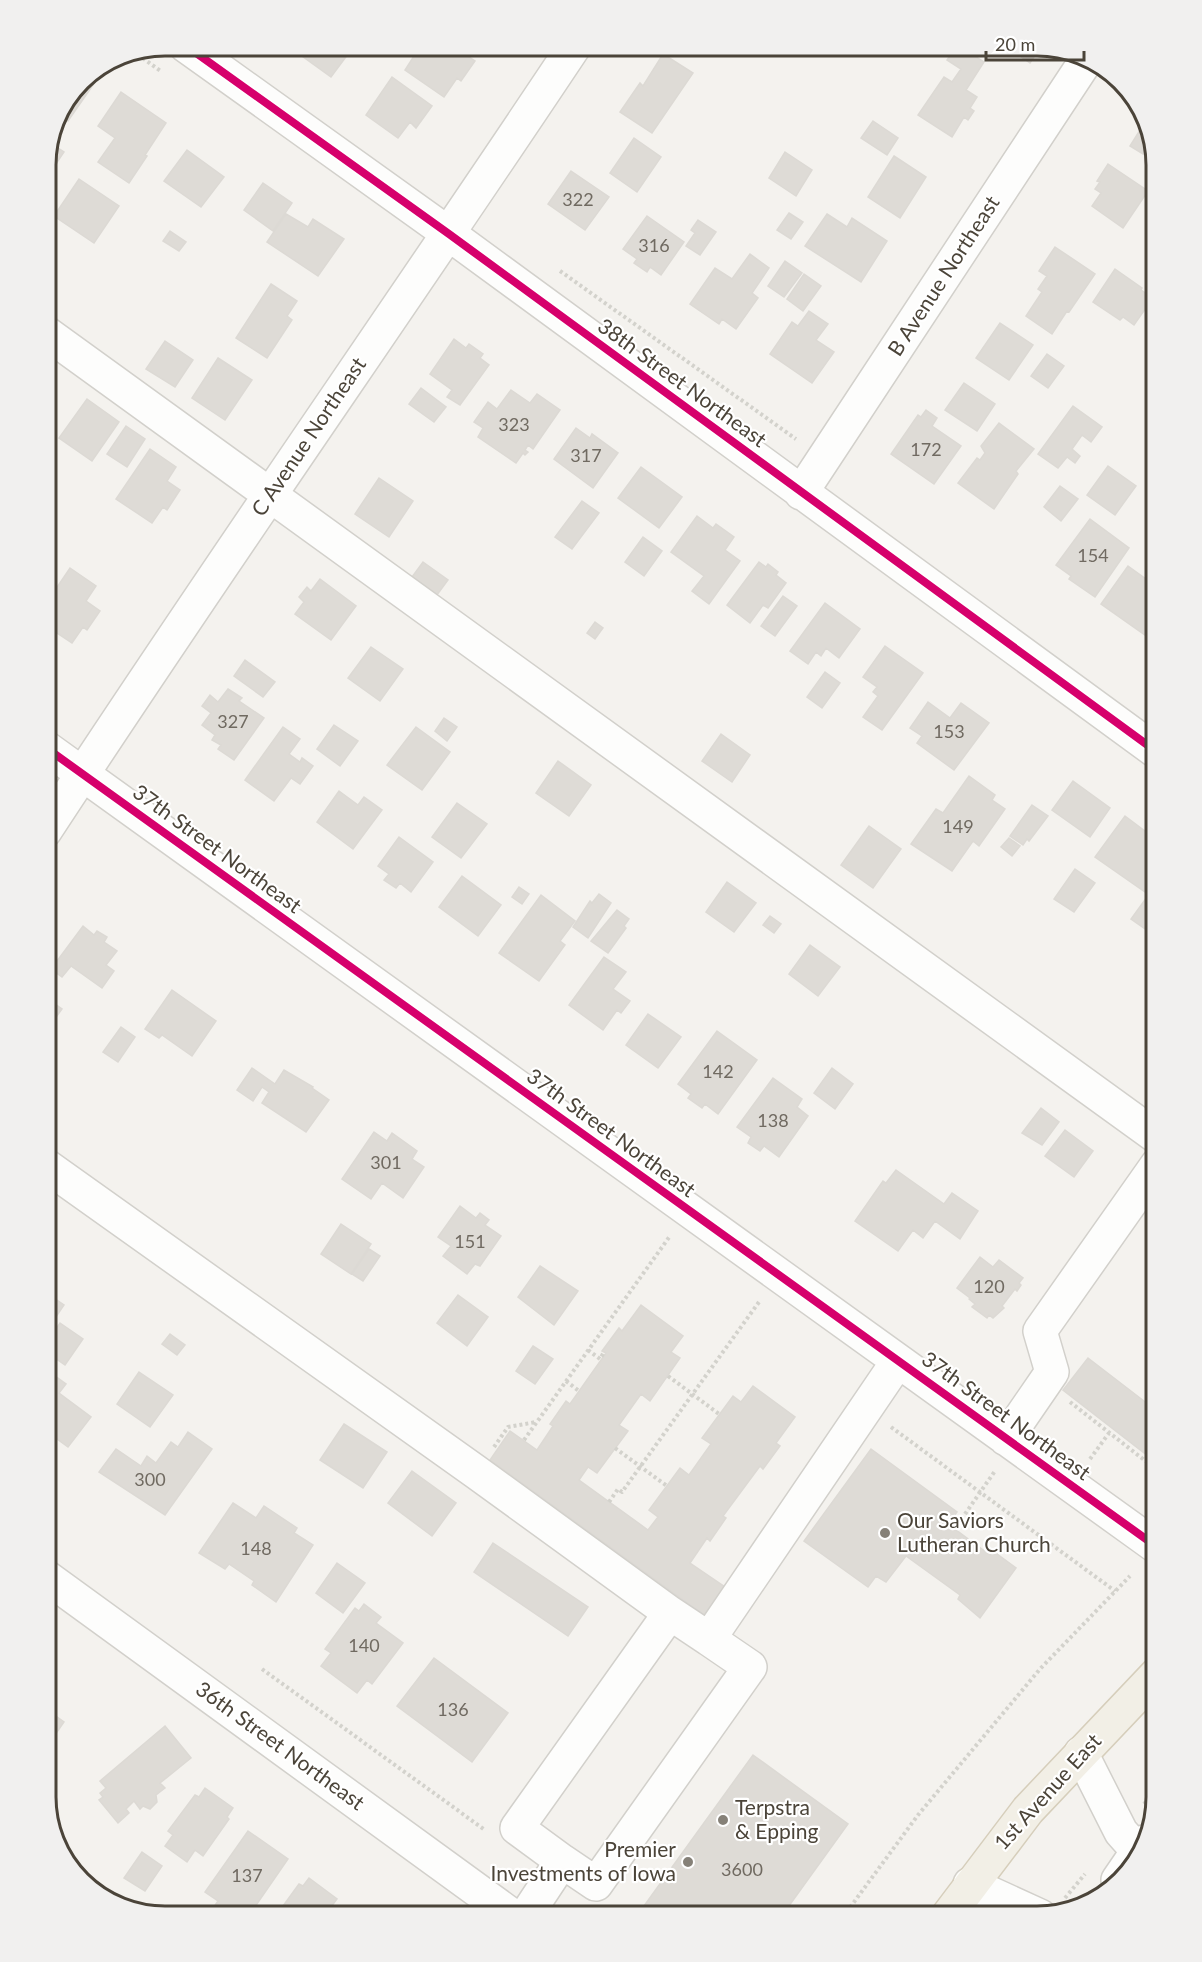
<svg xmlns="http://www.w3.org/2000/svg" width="1202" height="1962" font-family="Lato,sans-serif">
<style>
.building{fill:#dedbd6;stroke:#dcd9d4;stroke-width:1.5}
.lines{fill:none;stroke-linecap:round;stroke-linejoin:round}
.minor-casing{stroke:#d2d0cb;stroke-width:36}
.major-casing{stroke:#d6cebb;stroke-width:36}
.path{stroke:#d3d2cc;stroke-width:4;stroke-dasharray:3 3;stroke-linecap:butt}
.minor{stroke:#fdfdfc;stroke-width:33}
.major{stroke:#f2efe6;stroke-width:33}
.cycleway-casing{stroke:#fff;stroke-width:11}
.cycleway{stroke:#d6006c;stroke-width:8}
.poi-dot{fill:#868178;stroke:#fff;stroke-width:2}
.labels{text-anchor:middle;stroke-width:4.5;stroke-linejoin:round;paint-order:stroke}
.number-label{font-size:18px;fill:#706a61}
.street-label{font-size:21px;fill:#4b4439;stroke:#fff}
.poi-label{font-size:21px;fill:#4b4439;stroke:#fff;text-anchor:start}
.rim{fill:none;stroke:#4b4439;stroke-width:3}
</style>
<rect width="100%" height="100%" fill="#f4f2ee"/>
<!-- building -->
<path class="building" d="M310,45h43l1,1 -23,31 -29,-21z
M421,45h30l24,16 -14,20 -4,-3 -13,19 -39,-27z
M957,45l27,17 -18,28 11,7 -7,11 4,3 -6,9 -4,-3 -12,20 -34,-22 26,-38 8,5 9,-13 -14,-9z
M1004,45h38l-12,18z
M663,54l30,19 -41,60 -32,-21 20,-29 3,3z
M93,71l7,4 -32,46 -11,-7 23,-34z
M392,77l40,29 -16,22 -6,-6 -12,16 -32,-23z
M121,92l45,31 -21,32 2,1 -18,27 -31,-21 17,-24 -17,-12z
M873,121l25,17 -11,17 -26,-17z
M1140,130l10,6 6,26 -26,-16z
M634,138l27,19 -24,35 -27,-19z
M49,142l15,10 -19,28v-23z
M187,150l37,27 -23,30 -37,-26z
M785,152l27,18 -16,26 -27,-18z
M894,156l32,21 -26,41 -32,-21z
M1108,164l40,27 -25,37 -31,-22 9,-13 -6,-4 5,-7 -3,-1z
M571,171l38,26 -24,33 -37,-26z
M79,179l40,27 -25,37 -40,-27z
M263,183l29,20 -19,28 -29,-21z
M789,213l14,9 -12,17 -14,-9z
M286,214l22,13 5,-8 31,20 -26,37 -51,-34z
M827,214l20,13 5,-9 35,23 -26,41 -56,-36z
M647,216l37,26 -23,33 -11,-8 -3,5 -13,-9 3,-4 -14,-10z
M698,220l18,12 -16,23 -14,-9 9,-13 -4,-3z
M170,231l16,11 -7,9 -16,-10z
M1055,247l40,27 -26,38 -2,-1 -15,23 -26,-18 16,-24 -4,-3 9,-13 -8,-5z
M750,254l19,14 -17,25 6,5 -22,31 -14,-10 -3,5 -29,-20 25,-36 17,11z
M785,261l17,12 -18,24 -16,-11z
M1115,269l27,19 -1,2 12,8 -19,27 -11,-8 -3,3 -27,-18z
M804,274l17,12 -18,25 -16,-12z
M271,284l26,17 -10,15 5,4 -25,38 -31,-20z
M809,311l19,13 -12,16 18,12 -22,31 -42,-29 22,-32 6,4z
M1000,323l33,22 -24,35 -33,-22z
M454,339l12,9 3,-4 14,10 -3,4 9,7 -29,40 -13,-8 5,-7 -22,-16z
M165,341l28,19 -18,27 -29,-18z
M1047,354l17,12 -16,22 -17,-12z
M218,358l34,22 -27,40 -33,-22z
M964,383l31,21 -18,27 -32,-21z
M421,388l25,19 -12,15 -25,-18z
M511,390l19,13 7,-9 23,16 -27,39 -5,-4 -3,5 3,2 -3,3 -2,-2 -7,10 -38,-26 5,-9 -9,-6 14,-20 9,7z
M87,399l32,23 -27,39 -33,-23z
M1073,406l29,21 -11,15 -9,-7 -10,14 8,7 -5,7 -8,-6 -9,11 -20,-14z
M926,410l11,8 -5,8 29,20 -27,38 -43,-30 27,-39 3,2z
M999,423l35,26 -18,22 2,3 -24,35 -36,-26 19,-25 3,2 5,-7 -4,-7z
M126,426l19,13 -18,28 -20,-13z
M576,428l14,10 2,-4 26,19 -25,35 -39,-29z
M150,449l26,18 -9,14 13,9 -13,20 -4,-3 -11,16 -36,-24z
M1108,466l28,20 -21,29 -28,-20z
M641,467l41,30 -23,31 -41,-30z
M379,478l34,23 -24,36 -34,-23z
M1060,486l18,13 -17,22 -17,-14z
M582,501l17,12 -27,36 -17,-12z
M697,516l16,12 3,-4 18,13 -9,13 15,11 -31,43 -17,-13 12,-15 -33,-24z
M1090,519l39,29 -34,49 -26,-18 2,-3 -15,-11z
M643,537l19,14 -18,25 -19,-14z
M423,562l25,18 -14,19 -25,-18z
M759,562l7,5 2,-3 10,8 -2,3 10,8 -18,25 -5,-3 -13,18 -23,-18z
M1128,566l29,21v47l-5,6 -51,-36z
M70,568l26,18 -10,15 14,10 -13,19 -4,-3 -11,16 -27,-18v-20z
M320,579l36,27 -25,34 -36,-26 9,-12 -5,-5 8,-10 4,4z
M783,596l14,10 -22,30 -14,-10z
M825,603l35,26 -21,29 -13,-10 -5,8 -5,-4 -8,12 -18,-13z
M595,622l8,6 -8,11 -8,-6z
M885,646l38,27 -41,57 -19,-13 15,-21 -5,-4 4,-5 -14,-10z
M371,647l32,22 -23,32 -32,-23z
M245,660l30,22 -12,15 -29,-21z
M825,672l15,11 -18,25 -15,-11z
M228,689l14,9 -3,3 25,17 -30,42 -16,-11 3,-4 -9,-5 3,-5 -13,-10 9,-12 -9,-7 8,-11 8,7z
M928,702l22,16 11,-15 28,20 -35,47 -37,-27 5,-7 -12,-8z
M444,718l13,9 -10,14 -12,-10z
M334,725l24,16 -18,25 -23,-17z
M283,727l17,12 -11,15 11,8 2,-4 11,8 -13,18 -9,-6 -17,23 -29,-21z
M416,727l34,25 -28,38 -35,-25z
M721,734l29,21 -18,27 -30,-21z
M558,761l33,24 -22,31 -33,-23z
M969,776l26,19 -3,5 13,9 -26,37 -6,-5 -21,30 -41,-27 25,-35 7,4z
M1073,781l37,27 -20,29 -38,-27z
M339,791l19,14 6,-8 18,13 -29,39 -36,-27z
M457,803l30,21 -26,34 -29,-21z
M1032,805l16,11 -19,25 -2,-2 -4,6 -13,-9z
M1125,816l32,24v36l-12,16 -50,-35z
M869,826l32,23 -28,39 -32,-23z
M399,837l34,25 -22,30 -11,-9 -4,5 -12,-8 5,-6 -11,-8z
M1009,838l11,8 -8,10 -11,-9z
M1075,869l20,14 -21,29 -20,-13z
M462,876l39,29 -23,31 -39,-29z
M727,882l29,21 -22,29 -28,-20z
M519,887l10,7 -7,10 -10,-7z
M599,894l12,9 -23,35 -15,-11 17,-26 2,2z
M541,895l34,26 -15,20 5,4 -26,36 -40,-28z
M1147,897l10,6v15l-9,13 -17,-12z
M617,910l12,9 -5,7 2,2 -18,25 -17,-12z
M770,916l11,8 -7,9 -11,-8z
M83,926l11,9 3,-4 10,6 -3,5 13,9 -11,14 8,6 -12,17 -31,-22 -9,11 -11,-8z
M810,945l30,22 -22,29 -29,-22z
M604,957l22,15 -13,17 17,12 -9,12 -4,-3 -14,20 -34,-25z
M172,990l44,31 -24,35 -30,-21 -3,3 -14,-9z
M45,997l17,12 -11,15 -6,-3z
M648,1014l33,23 -23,31 -32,-23z
M121,1027l14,10 -17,25 -15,-10z
M717,1031l40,29 -39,54 -13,-10 -3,4 -14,-10 3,-4 -13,-10z
M252,1068l23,16 9,-14 29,17 -1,1 17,12 -23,32 -44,-29 7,-11 -7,-5 -9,14 -16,-11z
M832,1068l21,16 -18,25 -21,-16z
M773,1078l29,21 -5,8 11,9 -29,41 -15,-11 -4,5 -12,-8 3,-6 -14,-10z
M1041,1108l18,14 -17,23 -20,-12z
M1065,1130l28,21 -19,26 -29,-21z
M374,1132l13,9 5,-8 25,18 -5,8 12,8 -21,31 -21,-15 -11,16 -29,-20z
M896,1170l48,34 8,-11 26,18 -18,28 -25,-18 -12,17 -10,-8 -15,21 -43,-30 28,-40 3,2z
M460,1206l16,12 4,-5 9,7 -4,5 16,11 -21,30 -5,-2 -8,10 -24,-18 8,-10 -13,-9z
M341,1224l30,20 -20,30 -30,-20z
M369,1249l11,7 -17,25 -11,-7z
M980,1257l13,10 6,-7 24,18 -4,5 2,2 -4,6 -2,-2 -13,17 2,2 -11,10 -4,-3 -2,3 -15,-11 3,-3 -6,-5 1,-1 -13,-10z
M540,1266l38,25 -24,34 -36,-28z
M45,1292l19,13 -19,28z
M458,1295l30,22 -21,29 -30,-23z
M641,1305l42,31 -12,16 9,6 -30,43 -9,-7 -22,31 9,6 -31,42 -9,-6 -9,13 69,50 10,-13 -9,-7 31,-42 9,7 22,-31 -9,-6 31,-42 8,6 12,-16 42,31 -19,26 4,3 -17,23 -3,-3 -37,50 3,2 -16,23 -3,-3 -17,25 35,24 -21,28 -214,-155 20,-29 27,19 16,-24 -3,-2 16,-23 4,3 36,-51 -4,-2 17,-23 3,3z
M60,1323l23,16 -18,26 -20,-14v-6z
M170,1334l15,11 -8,10 -15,-11z
M533,1346l20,13 -18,25 -19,-13z
M1088,1358l69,53v52l-94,-73z
M139,1372l34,23 -23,32 -33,-23z
M51,1373l15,11 -7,9 32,24 -23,30 -23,-17v-49z
M344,1424l43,28 -24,36 -43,-28z
M188,1432l24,17 -47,66 -66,-43 17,-23 25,17 6,-10 9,7 15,-21 7,5z
M871,1449l86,63 -9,12 42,31 3,-4 23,17 -36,50 -22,-19 2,-4 -54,-39 -20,26 -10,-6 -8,11 -64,-46z
M412,1471l44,32 -24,33 -44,-33z
M233,1503l23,15 8,-12 33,22 -3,5 19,12 -37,57 -24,-17 2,-4 -25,-17 -4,5 -26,-16z
M493,1543l95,64 -20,29 -94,-64z
M337,1563l28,20 -22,30 -27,-20z
M364,1604l17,13 -5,6 27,20 -31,41 -5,-4 -10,13 -36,-27 10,-13 -6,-4 30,-41 4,3z
M434,1658l74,55 -36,49 -75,-56z
M45,1692l9,6 -8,11 18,13 -18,26z
M165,1726l26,32 -31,25 5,5 -9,7 1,7 -7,7 -7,-3 -3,3 -6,-8 -8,8 3,4 -11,10 -19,-23 4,-3 -3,-4 6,-5 -6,-7z
M753,1755l95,69 -67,93h-145z
M205,1788l28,20 -6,9 2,2 -26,37 -8,-6 -8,12 -22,-16 8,-11 -5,-4 27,-36 4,2z
M248,1831l40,28 -40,58h-8l-9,-7 -5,7h-19l11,-16 -13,-9z
M142,1852l20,14 -17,25 -21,-13z
M309,1878l28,21 -6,8 3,2 -5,8h-54l24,-33 4,2z"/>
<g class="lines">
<!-- minor casing -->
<g class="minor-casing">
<path id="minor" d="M185,45l264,189 708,518
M45,332l1112,805
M801,493l286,-434
M45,747l1112,800
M45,831c173,-265 355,-523 530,-786
M45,1165l431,307 194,141
M1006,1439l46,-67 -12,-41 117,-166
M45,1576l469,341
M1081,1753l40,79 16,18
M562,1861l-45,-33 153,-215 39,26 189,-278
M1118,1880l26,-38
M970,1884l70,32
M525,1917l37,-56 34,23 154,-217 -41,-28"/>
</g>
<!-- major casing -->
<g class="major-casing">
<path id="major" d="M947,1917l81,-107 129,-136"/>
</g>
<!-- path -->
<path class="path" d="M133,51l29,21
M560,271l236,168
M1148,784l9,7
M588,1350l12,9 4,-7
M668,1376l51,38
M566,1381l13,10
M1070,1402l87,68
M891,1427l224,164
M524,1440l146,-204
M494,1447l14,-20 28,-5
M615,1448l52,38
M1090,1459l19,-26
M609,1502l9,-13 4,3 137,-190
M965,1514l30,-43
M262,1669l223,161
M1144,1804l13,-16
M1065,1898l20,-24
M843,1917l75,-102 122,-146 90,-93"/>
<!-- minor -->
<use href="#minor" class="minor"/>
<!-- major -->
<use href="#major" class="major"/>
<!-- cycleway casing -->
<g class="cycleway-casing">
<path id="cycleway" d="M185,45l264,189 708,518
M45,747l1112,800"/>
</g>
<!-- cycleway -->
<use href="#cycleway" class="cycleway"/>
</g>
<!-- markers -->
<g class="poi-dot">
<circle cx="885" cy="1533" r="6"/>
<circle cx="723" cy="1820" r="6"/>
<circle cx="688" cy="1862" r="6"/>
</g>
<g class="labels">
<!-- number labels -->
<g class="number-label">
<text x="578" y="206">322</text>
<text x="654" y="252">316</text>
<text x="514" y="431">323</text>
<text x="926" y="456">172</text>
<text x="586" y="462">317</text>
<text x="1093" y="562">154</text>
<text x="233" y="728">327</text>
<text x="949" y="738">153</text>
<text x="958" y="833">149</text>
<text x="718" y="1078">142</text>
<text x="773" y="1127">138</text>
<text x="386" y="1169">301</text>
<text x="470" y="1248">151</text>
<text x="989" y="1293">120</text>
<text x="150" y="1486">300</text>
<text x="256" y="1555">148</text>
<text x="364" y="1652">140</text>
<text x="453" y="1716">136</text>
<text x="742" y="1876">3600</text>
<text x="247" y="1882">137</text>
</g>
<!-- street labels -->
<g class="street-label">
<text transform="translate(944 276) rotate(-57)" y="7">B Avenue Northeast</text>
<text transform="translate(682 383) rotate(36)" y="7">38th Street Northeast</text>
<text transform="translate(309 437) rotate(-56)" y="7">C Avenue Northeast</text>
<text transform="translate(217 849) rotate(36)" y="7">37th Street Northeast</text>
<text transform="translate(611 1133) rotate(36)" y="7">37th Street Northeast</text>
<text transform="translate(1006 1416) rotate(36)" y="7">37th Street Northeast</text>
<text transform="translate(280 1746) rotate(36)" y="7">36th Street Northeast</text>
<text transform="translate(1048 1792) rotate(-48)" y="7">1st Avenue East</text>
</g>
<!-- poi labels -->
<g class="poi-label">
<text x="897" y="1528">Our Saviors<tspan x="897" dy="24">Lutheran Church</tspan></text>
<text x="735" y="1815">Terpstra<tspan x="735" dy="24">&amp; Epping</tspan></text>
<text x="676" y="1857" text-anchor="end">Premier<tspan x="676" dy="24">Investments of Iowa</tspan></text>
</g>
</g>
<!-- crop -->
<path d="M0 0H1202V1962H0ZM165 56H1037A109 109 0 0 1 1146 165V1797A109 109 0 0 1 1037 1906H165A109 109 0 0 1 56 1797V165A109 109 0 0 1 165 56Z" fill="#f1f0ef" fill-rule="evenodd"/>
<path class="rim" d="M165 56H1037A109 109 0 0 1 1146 165V1797A109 109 0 0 1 1037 1906H165A109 109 0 0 1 56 1797V165A109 109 0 0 1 165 56Z"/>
<!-- scale -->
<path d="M986 51v9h98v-9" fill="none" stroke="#4b4439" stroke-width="3"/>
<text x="995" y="51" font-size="18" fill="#4b4439" stroke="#ffffff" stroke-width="4.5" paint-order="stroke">20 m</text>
</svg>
